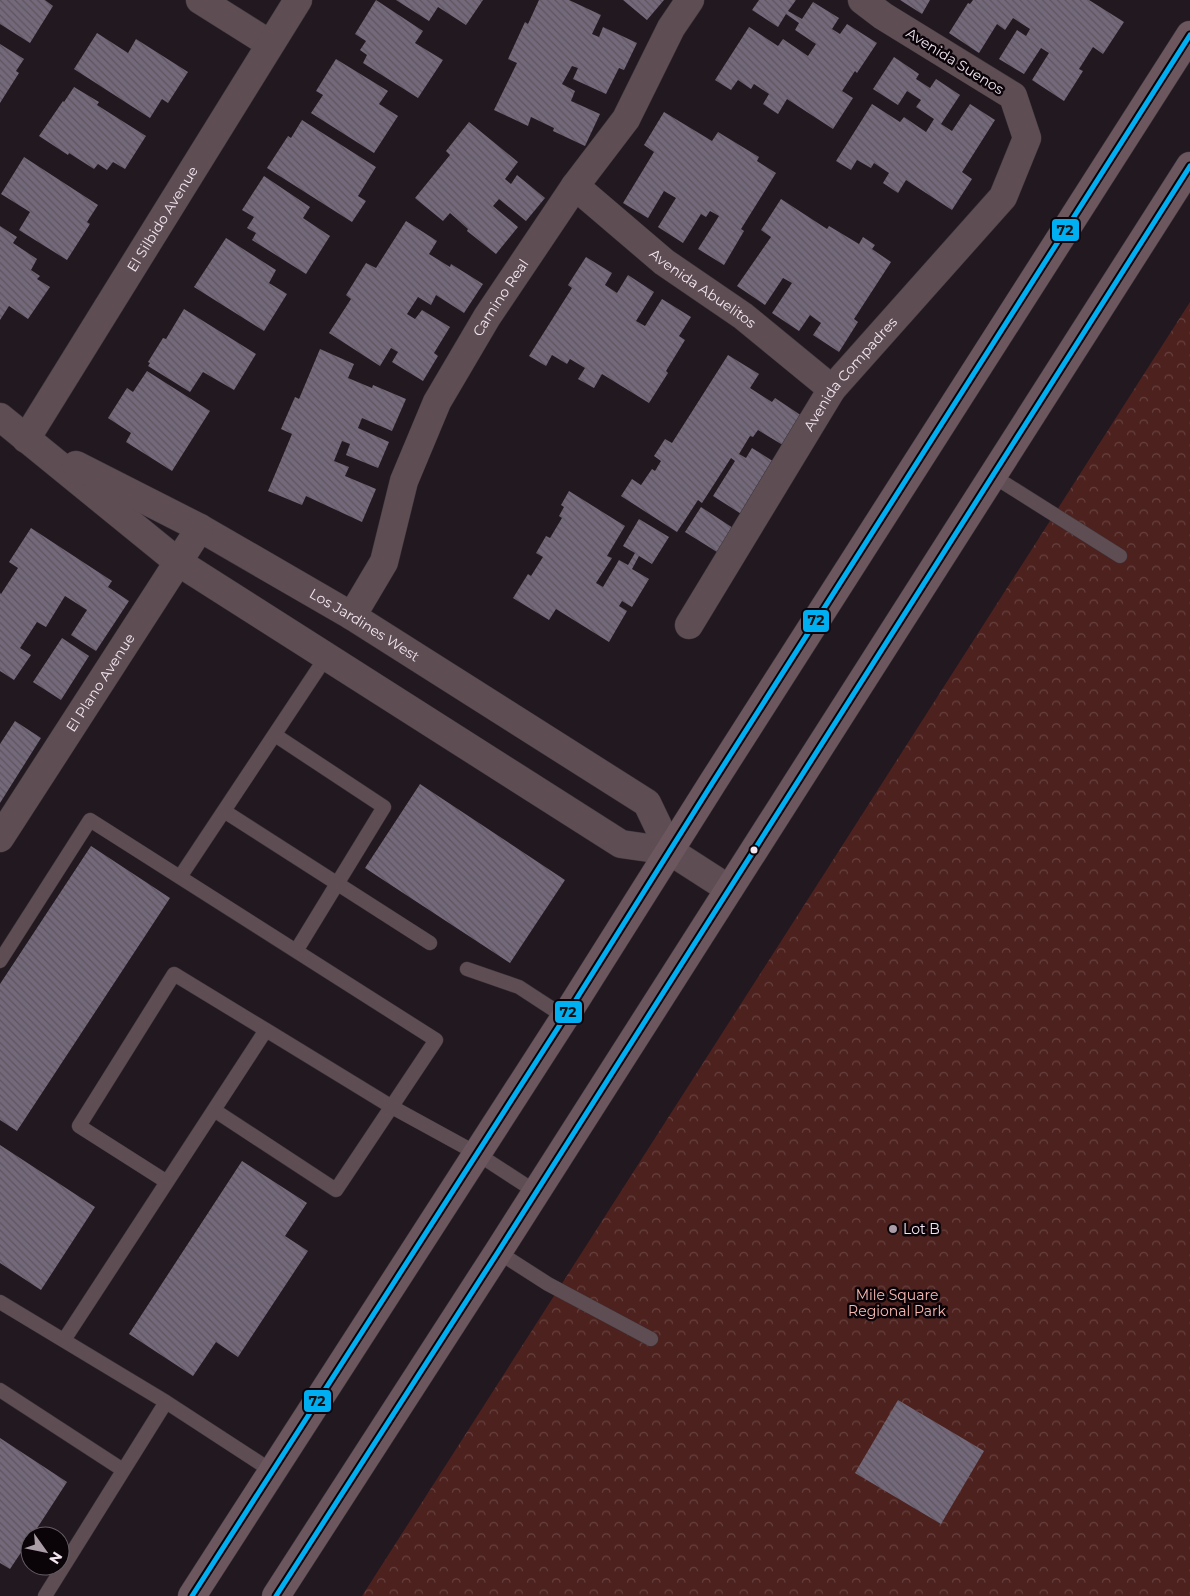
<svg xmlns="http://www.w3.org/2000/svg" width="1190" height="1596" font-family="Montserrat,sans-serif">
<style>
.park{fill:url(#park-crowns)}
.building{fill:url(#building-back-hatch)}
.lines{fill:none;stroke-linecap:round;stroke-linejoin:round}
.lane-casing{stroke:#3e363c;stroke-width:15}
.street-casing{stroke:#3e363c;stroke-width:29}
.primary-casing{stroke:#3e363c;stroke-width:29}
.lane{stroke:#5e4e54;stroke-width:14}
.street{stroke:#5e4e54;stroke-width:28}
.primary{stroke:#6c575f;stroke-width:28}
.bus-1-casing{stroke:#0a0409;stroke-width:9}
.bus-1{stroke:#00aff2;stroke-width:5}
.bus-dot{fill:#f3e5f0;stroke:#0a0409;stroke-width:2}
.poi-dot{fill:#aa9da7;stroke:#0a0409;stroke-width:2}
.labels{text-anchor:middle;stroke-width:5;stroke-linejoin:round;paint-order:stroke}
.street-label{font-size:14px;fill:#f3e5f0;stroke:#0a0409}
.poi-label{font-size:14px;fill:#f3e5f0;stroke:#0a0409;text-anchor:start}
.park-label{font-size:14px;fill:#fab9b1;stroke:#0a0409}
.line-badge{stroke:#0a0409;stroke-width:2}
.pale-badge-label{font-size:14px;text-anchor:middle;font-weight:bold;fill:#111}
</style>
<defs>
<pattern id="park-crowns" width="20" height="18" patternUnits="userSpaceOnUse" patternTransform="scale(1.25)"><rect width="20" height="18" fill="#4d211e"/><path d="M2 6a3 3 0 1 1 6 0M12 15a3 3 0 1 1 6 0" fill="none" stroke="#67413f"/></pattern>
<pattern id="building-back-hatch" width="6" height="6" patternUnits="userSpaceOnUse" patternTransform="scale(1.25)"><rect width="6" height="6" fill="#74697a"/><path d="M-1 5l2 2M0 0l6 6M5-1l2 2" fill="none" stroke="#5c555e"/></pattern>
</defs>
<rect width="100%" height="100%" fill="#221820"/>
<!-- park -->
<path class="park" d="M1190,302v1294h-828z"/>
<!-- building -->
<path class="building" d="M0,0h45l8,6 -23,37 -30,-19z
M376,0l47,31 -8,12 28,17 -25,38 -55,-35 4,-8 -7,-5 6,-9 -11,-7z
M396,0h87l-17,25 -28,-18 -9,14z
M539,0h30l32,15 -9,19 7,3 4,-10 34,16 -13,27 -5,-2 -13,26 -33,-15 5,-11 -6,-2 -10,18 13,7 -4,10 29,13 -15,32 -32,-15 1,-3 -23,-11 -3,9 -34,-16 23,-47 -9,-4 17,-37 3,2z
M623,0h41l-17,20z
M759,0h37l-8,11 14,8 11,-17 26,16 -7,11 8,5 7,-10 30,19 -20,30 -2,-2 -13,20 11,7 -20,31 -46,-30 -9,15 -15,-10 6,-10 -15,-10 -3,5 -13,-9 -7,10 -16,-10 34,-53 29,19 5,-7 25,17 8,-12 -21,-14 4,-7 -13,-9 -8,13 -26,-17z
M900,0h30l-8,14z
M973,0h116l35,22 -21,32 -10,-7 -14,22 4,2 -19,30 -32,-21 17,-27 -8,-5 -17,26 -25,-15 18,-29 9,6 4,-7 -17,-11 -8,12 -8,-6 -18,29 -30,-20 19,-30 2,1z
M97,33l31,20 8,-14 52,33 -20,31 -6,-4 -12,19 -76,-49z
M0,44l24,15 -8,12 3,2 -19,30z
M894,57l25,17 -3,5 14,9 6,-9 24,16 -19,29 11,7 18,-27 25,16 -33,52 10,7 -20,31 -46,-30 -8,13 -15,-10 6,-10 -15,-10 -3,5 -14,-8 -6,10 -15,-9 36,-57 28,18 4,-5 22,15 8,-13 -18,-12 5,-7 -14,-9 -9,14 -25,-16z
M336,59l52,32 -9,13 19,12 -24,37 -63,-40 12,-18 -7,-4z
M74,87l25,15 -2,3 49,31 -21,33 -12,-7 -6,8 -9,-6 -4,5 -25,-16 -1,2 -29,-19 24,-35 1,1z
M664,112l48,29 6,-9 41,25 -2,4 19,12 -35,56 3,2 -20,34 -26,-16 21,-33 -9,-5 -4,6 -5,-3 -18,29 -25,-16 18,-29 -12,-7 -16,27 -25,-15 31,-51 -10,-7z
M302,120l74,47 -18,29 8,5 -14,21 -85,-54 21,-32 3,2z
M469,122l49,40 -13,17 6,5 6,-9 28,23 -19,23 -27,-22 -6,7 25,21 -22,27 -29,-23 1,-2 -18,-16 -7,8 -28,-23 35,-43 -4,-4z
M24,157l74,48 -11,17 3,2 -23,36 -48,-30 11,-18 -29,-18z
M264,176l46,31 -7,11 27,18 -24,38 -54,-34 4,-7 -9,-5 7,-11 -12,-7z
M781,199l46,30 2,-3 30,18 4,-7 12,8 -3,4 19,13 -37,57 4,3 -19,30 -26,-17 8,-12 -11,-8 -11,16 -27,-18 20,-30 -9,-5 -18,27 -28,-19 34,-49 -10,-7z
M406,221l31,20 -8,13 21,13 1,-3 32,20 -19,29 -28,-18 -5,10 -13,-8 -11,17 8,5 7,-9 28,17 -16,26 4,3 -15,25 -31,-19 6,-10 -7,-4 -11,18 -51,-33 22,-34 -5,-4 20,-32 10,5z
M0,226l17,11 -4,6 24,16 -6,11 9,6 -3,3 13,8 -22,32 -19,-13 -9,14z
M226,238l50,32 -7,13 18,11 -23,37 -70,-44z
M586,257l26,16 -7,12 12,8 11,-18 26,17 -18,29 9,5 17,-27 29,18 -12,19 6,4 -19,31 2,2 -19,30 -47,-29 -8,14 -16,-9 7,-11 -15,-9 -3,5 -15,-9 -6,11 -17,-10 43,-68 -4,-3z
M184,309l72,45 -22,36 -31,-18 -13,20 -42,-26 2,-3 -2,-1 15,-24 3,1z
M320,349l34,15 -6,14 24,10 1,-3 33,14 -14,32 -30,-13 -4,10 31,14 -11,26 -32,-13 4,-11 -8,-3 -8,20 15,6 -4,9 31,13 -14,33 -56,-26 -4,9 -34,-14 24,-57 -11,-5 14,-32 4,2z
M728,355l31,19 -9,14 22,14 3,-4 30,20 -19,29 -28,-17 -5,7 -3,-1 -11,18 7,4 6,-10 30,19 -36,50 -33,-21 22,-35 -4,-3 -29,45 -4,-3 -21,32 -56,-36 11,-17 9,6 11,-16 3,2 6,-10 -7,-5 11,-17 7,4z
M147,371l63,40 -38,60 -46,-29 5,-9 -23,-15 19,-30 6,4z
M569,491l56,35 -18,30 5,2 -16,25 7,4 16,-27 9,5 7,-12 -12,-7 16,-27 30,18 -17,27 -13,-8 -7,13 17,10 -17,28 -10,-6 -3,5 8,5 -18,31 -53,-33 -7,11 -36,-22 15,-24 3,2 12,-19 -7,-4 10,-17 4,2 12,-20 -3,-2 5,-9 -3,-2z
M701,507l32,21 -16,24 -32,-20z
M31,528l81,53 -4,6 21,14 -33,50 -25,-16 16,-25 -22,-14 -19,31 -9,-5 -17,26 11,7 -17,25 -14,-9v-78l1,1 17,-26 -9,-6z
M62,638l27,18 -28,44 -28,-18z
M15,721l26,17 -41,65v-59z
M420,784l145,96 -55,83 -145,-95z
M91,846l79,52 -153,233 -17,-11v-136z
M0,1145l95,62 -54,83 -41,-27z
M242,1161l65,42 -22,33 23,15 -70,106 -22,-15 -23,34 -64,-42z
M898,1400l86,51 -43,73 -86,-51z
M0,1438l67,44 -35,54h-2v3l-20,30 -10,-6z"/>
<g class="lines">
<!-- lane casing -->
<g class="lane-casing">
<path id="lane" d="M993,476l127,80
M275,735l109,72 -88,144
M224,811l206,132
M180,877l146,-220
M0,961l90,-141 346,220 -100,150 -122,-80
M467,969l52,18 46,30
M167,1182l-88,-56 95,-152 92,56
M498,1252l50,32 103,55
M0,1302l166,100 106,69
M64,1340l202,-310 126,77 84,46 60,39
M0,1390l123,80
M45,1596l121,-194"/>
</g>
<!-- street casing -->
<g class="street-casing">
<g id="street">
<path d="M200,0l70,44"/>
<path id="s1" d="M575,186l89,76 79,54 89,73"/>
<path d="M0,417l178,145 443,282 49,7 59,38"/>
<path id="s2" d="M26,439l272,-439"/>
<path id="s3" d="M76,465l124,63 152,88 295,187 23,48"/>
<path id="s4" d="M352,616l32,-54 20,-81 33,-79 50,-85 88,-131 51,-67 45,-91 19,-28"/>
<path id="s5" d="M689,625l143,-236 171,-192 24,-59 -14,-42 -130,-80 -21,-16"/>
<path id="s6" d="M0,838l200,-310"/>
</g>
</g>
<!-- primary casing -->
<g class="primary-casing">
<path id="primary" d="M192,1596l373,-579 148,-235 477,-747
M276,1596l222,-344 692,-1086"/>
</g>
<!-- lane -->
<use href="#lane" class="lane"/>
<!-- street -->
<use href="#street" class="street"/>
<!-- primary -->
<use href="#primary" class="primary"/>
<!-- bus-1 casing -->
<g class="bus-1-casing">
<path id="bus-1" d="M192,1596l373,-579 148,-235 477,-747
M276,1596l222,-344 692,-1086"/>
</g>
<!-- bus-1 -->
<use href="#bus-1" class="bus-1"/>
</g>
<!-- markers -->
<circle class="bus-dot" cx="754" cy="850" r="4.5"/>
<circle class="poi-dot" cx="893" cy="1229" r="5"/>
<g class="labels">
<!-- street labels -->
<g class="street-label">
<text transform="translate(955 61) rotate(32)" y="5">Avenida Suenos</text>
<text dy="5" stroke="none"><textPath href="#s2" startOffset="259">El Silbido Avenue</textPath></text>
<text dy="5" stroke="none"><textPath href="#s1" startOffset="164">Avenida Abuelitos</textPath></text>
<text dy="5" stroke="none"><textPath href="#s4" startOffset="354">Camino Real</textPath></text>
<text dy="5" stroke="none"><textPath href="#s5" startOffset="299">Avenida Compadres</textPath></text>
<text dy="5" stroke="none"><textPath href="#s3" startOffset="330">Los Jardines West</textPath></text>
<text dy="5" stroke="none"><textPath href="#s6" startOffset="185">El Plano Avenue</textPath></text>
</g>
<!-- poi labels -->
<g class="poi-label">
<text x="903" y="1234">Lot B</text>
</g>
<!-- park labels -->
<g class="park-label">
<text x="897" y="1300">Mile Square<tspan x="897" dy="16">Regional Park</tspan></text>
</g>
</g>
<g class="line-badge">
<rect x="1051" y="218" width="29" height="24" rx="5" fill="#00aff2"/>
<rect x="802" y="609" width="28" height="24" rx="5" fill="#00aff2"/>
<rect x="554" y="1000" width="29" height="24" rx="5" fill="#00aff2"/>
<rect x="303" y="1389" width="29" height="24" rx="5" fill="#00aff2"/>
</g>
<g class="pale-badge-label">
<text x="1065" y="235">72</text>
<text x="816" y="625">72</text>
<text x="568" y="1017">72</text>
<text x="317" y="1406">72</text>
</g>
<!-- north arrow -->
<g transform="translate(45 1551) rotate(123)"><circle r="24" fill="#0a0409" stroke="#675e65"/>
<path d="M0-4L9 19L0 12L-9 19Z" fill="#aa9da7"/>
<text y="-8" font-size="14" font-weight="bold" text-anchor="middle" fill="#f3e5f0">N</text>
</g>
</svg>
